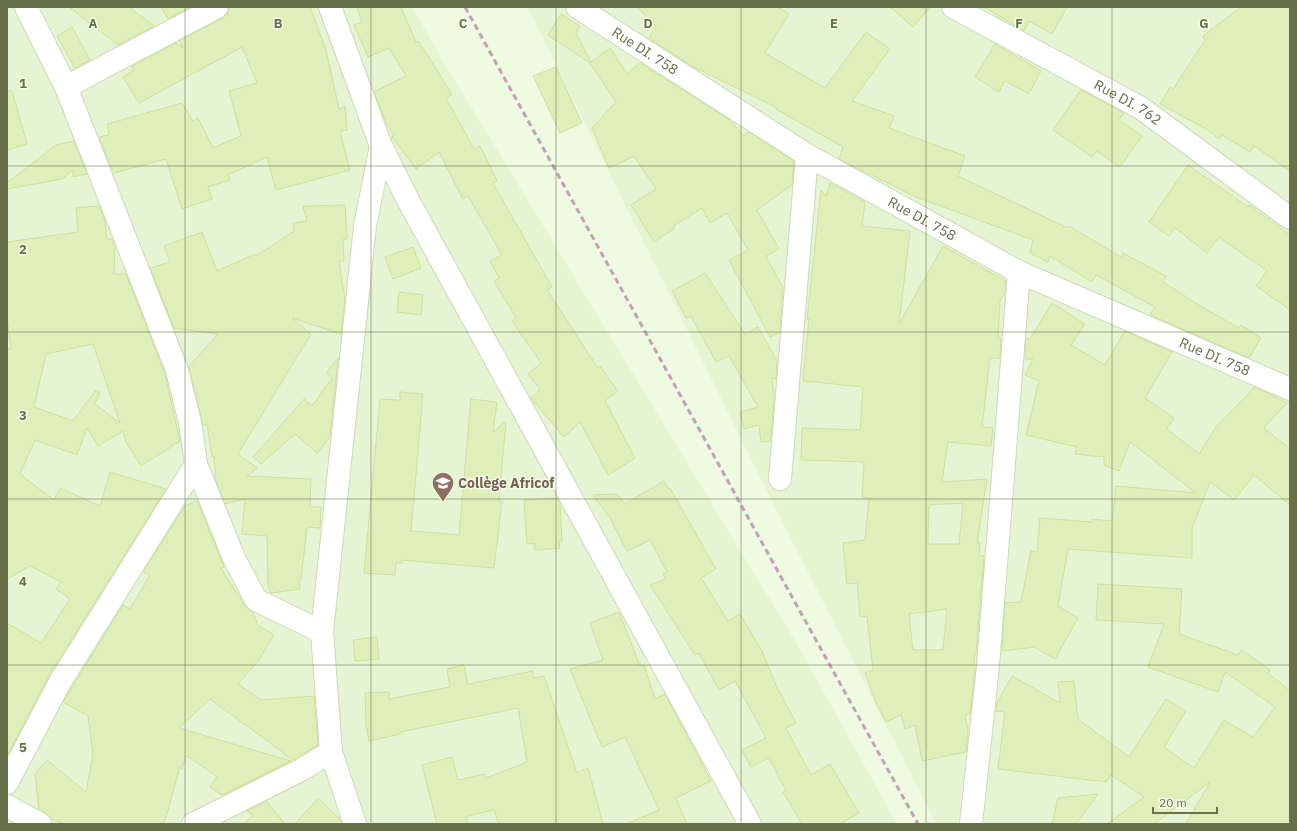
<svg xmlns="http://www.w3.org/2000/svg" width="1297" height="831" font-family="'IBM Plex Sans',sans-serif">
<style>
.residential{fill:#e5f4d2}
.building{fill:#dfefba;stroke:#cde09b;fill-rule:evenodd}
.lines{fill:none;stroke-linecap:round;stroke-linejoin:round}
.minor-casing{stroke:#cdd9b8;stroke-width:24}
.minor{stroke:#fff;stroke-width:22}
.rail{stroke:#c2a1b4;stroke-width:3;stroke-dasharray:6 4;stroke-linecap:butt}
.grid{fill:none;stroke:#667049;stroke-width:1;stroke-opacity:0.55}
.labels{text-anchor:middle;stroke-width:3;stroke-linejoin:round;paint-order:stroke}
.street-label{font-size:14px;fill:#667049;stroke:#f2fee6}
.education-label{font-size:14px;font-weight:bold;fill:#785e54;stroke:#f2fee6;text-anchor:start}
.grid-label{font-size:13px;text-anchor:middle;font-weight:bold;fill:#667049;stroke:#f2fee6;stroke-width:3;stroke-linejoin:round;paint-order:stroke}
</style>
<rect width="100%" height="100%" fill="#eefbe1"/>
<!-- residential -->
<path class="residential" d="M7,7h405l33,57 352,580 100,180h-890z
M527,7h763v817h-354l-157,-309z"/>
<!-- building -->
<path class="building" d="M69,7h60l25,19 -36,19z
M161,7h29l-22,12z
M229,7h81l16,43 13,59 6,-3 2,24 -7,1 10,39 -74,20 -9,-33 -39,18 2,5 -22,7 4,12 -30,10 -16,-50 -52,14 -15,-36 10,-2 -2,-11 75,-21 11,18 5,-3 15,30 28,-12 -12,-45 28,-8 -15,-36 -103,56 -16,-26 11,-7 -2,-4 44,-23 7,5 -4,-7 44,-23 5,-5z
M357,7h44l15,35 2,-1 7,10 27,44 -6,3 28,51 6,-3 17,35 -4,2 59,104 -5,3 51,78 2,-2 18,25 -13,10 30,57 -27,17 -28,-53 -16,15 -33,-39 9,-9 -12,-15 13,-11 -29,-42 4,-3 -22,-37 5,-3 -9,-17 12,-6 -34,-59 -5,3 -24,-47 -23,17 -24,-32 2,-2 -8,-12 -12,-31 32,-16 -17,-28 -21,9 -14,-32 8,-3z
M637,7h141l11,7 -24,39 60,35 41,-56 24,17 -38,52 42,15 -5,12 76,28 -7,20 110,52 1,-2 52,31 2,-4 43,23 -3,6 39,25 37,21 2,-3 20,13 -12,20 -99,-43 5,-8 -59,-32 -4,7 -42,-26 -2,6 -18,-9 3,-13 -117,-43 -67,-33 -10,-5 4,-12 -67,-38 1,-1 -87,-43 -41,-27 7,-12z
M890,7h40l-17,20z
M984,7h83l-15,27 -23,-13 -5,10z
M1241,7h49v164l-36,-25 -4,6 -28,-17 -3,4 -13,-10 -46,-25 10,-17 3,2 32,-49 -2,-4z
M561,14l19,12 -4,7 15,29 19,-14 18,27 3,-5 9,-7 90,57 14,16 5,-4 45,29 -2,24 -35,25 22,39 -13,7 17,32 -3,44 -10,5 -41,-77 19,-10 -21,-37 -17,10 -8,-15 -29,18 2,2 -21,14 -23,-37 25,-16 -22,-33 -25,12 -17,-40 24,-26 -26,-39 -42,-28z
M72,27l18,33 -15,8 -18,-32z
M995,44l46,27 -12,23 -24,-13 -6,11 -24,-15z
M556,67l26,56 -22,10 -27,-57z
M1081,90l43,23 -5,7 23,16 -22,31 -23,-16 -5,6 -39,-27z
M7,91h5l15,53 -20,6z
M74,141l13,33 -14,3v-7l-11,9 -55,10v-6l49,-38z
M1188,165l60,42 1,-2 41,30v75l-34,-24 11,-15 -48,-34 -12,16 -32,-25 -6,8 -20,-14z
M830,183l35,19 -3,24 48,5 -11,93 44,-78 63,35 -1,12 -5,8 -2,37 3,1 -1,19h-10l-8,69 11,1 -2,18 -43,-4 -6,40 45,-3 -10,64h3l-1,12 5,1 -8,98h-2l1,17 -5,43 -5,1 3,16 -2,21 -44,9 -7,-36 -10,4 -4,-14 -15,7 -10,-19 -11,-30 8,-3 -6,-54 -7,1 -3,-34 -10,1 -4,-41 22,-3 4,-42 -7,-1 2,-35 -63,-2 1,-32 58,2 3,-43 -60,-6 6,-63 -2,2 14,-130 5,6zM963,503l-4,41h-31l1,-39zM947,609l-4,41h-30l-4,-36z
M345,205l2,34h-4l1,22h-5l6,38 -4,35 -49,-16 19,16 -73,120 19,14 -10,8 64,3 -1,28h11l-1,21 -13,-1 -6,52h-2l1,10 -29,4 -3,-9 -1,-48 -25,-2 3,-35 -20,5 -9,-23 -2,-25 -2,1 -5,-33 -4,2 -14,-60 29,-32 -44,-6 -24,-60 20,-6 -6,-16 38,-14 15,39 38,-17 1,2 38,-25 -1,-8 14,-2 -4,-15z
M99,206l6,14 2,19h5l3,7 -1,28h12l39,100 15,67 -39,25 -15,-24 -3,-11 -25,15 -11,-18 -10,27 -42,-15 -15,34 34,26 6,-12 40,18 10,-34 56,17 -117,186 -42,81v-133l34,20 29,-44 -14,-10 5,-7 -31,-16 -23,13v-231l4,1 -4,-31v-76l71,-10 -2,-24zM93,344l27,79 -25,-19 5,-12 -4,-2 -23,31 -39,-14 12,-53z
M413,247l8,21 -28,11 -8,-22z
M705,273l40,61 13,-7 19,34 -1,18 -4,-1 2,18 -3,45 -10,1 -2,-17 -15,4 -4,-17 18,-5 -29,-51 -13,6 -25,-46 -5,2 -14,-27z
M399,292l24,3 -2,20 -24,-3z
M1052,303l33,21 -14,21 34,20 20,-34 47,21 -27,46 29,20 -7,11 32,25 17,-27 39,-40 32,16 -23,25 26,21v56l-36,-30 -20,25 -24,-18 -18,46v30l-124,-9 -10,57 20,12 -23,41 -21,-12 -32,4 3,-48 16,-1 10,-51 6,1 3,-34 51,4 1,-3 20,2 4,-35 80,7 -66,-51 -11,29 -15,-6v-8l-29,-3 2,-7 -51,-12 13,-54 -14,-6 8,-16h-8l1,-20h4z
M338,358l-8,79 -13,16 -22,-19 -34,30 -8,-7 51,-58 8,7 20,-28 -6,-5z
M400,392l23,2 -12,137 48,4 12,-136 26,3 -4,30 13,-11 -7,81h3l-8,66 -92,-8v3h-6l-1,12 -31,-2 16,-174 20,1z
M664,481l5,8 1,-1 46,81 -15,9 27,43 12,-7 22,37 14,34 20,38 -10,5 25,47 19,-11 29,49 -19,11h-38l-19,-32 3,-1 -17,-33 -18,9 -9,-17 24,-12 -31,-57 -16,9 -20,-37 -4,2 -45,-70 16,-6 -3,-5 4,-2 -17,-32 -23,11 -17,-33 -17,-23 24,-1 8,10z
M557,498l3,5 2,38h-3l1,7 -25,2 -1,-7 -7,1 -3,-44z
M197,501l27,66 -3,1 24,38 8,6 5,13 16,10 -15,25 -21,24 23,16 53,-4 4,49 -25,15 -83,-61 -31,29 112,33 -69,34 -12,-8 7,-10 -31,-22 -4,14 -2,-2 -16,57h-100l-13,-5 -5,-6 -7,-4 -4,-35 12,-14 39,32 7,-38 -5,-38 -25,-14 60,-97 7,4 20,-34 -7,-3 42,-66z
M1098,584l84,5 -3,45 59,21 4,-5 28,20 -2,3 20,16 2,-2v137h-104l24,-42 -56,42h-47l37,-27 -33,-22 -5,7 -108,-13 7,-58 -9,1 1,-9 15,-27 48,27 -2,-21 16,-1 4,38 51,38 37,-58 20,12 -22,36 30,21 30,-48 29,17 22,-30 -50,-35 -7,20 -70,-25 16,-43 -68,-4z
M619,612l21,54 4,-1 11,34 10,-5 46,87 -35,17 11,26h-61l33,-14 -34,-73 -23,10 -32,-78 33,-9 -13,-37z
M377,637l2,22 -24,2 -2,-21z
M464,665l4,19 65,-13v7l11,-2 33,97 11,-5 15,56h-104l-5,-14 -27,6v8h-30l-15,-59 30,-8 6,23 27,-6 1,4 41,-16 -9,-54 -118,24v2l-31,7 -3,-16 -1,-32 24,-1v7l61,-12 -3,-18z
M1098,794l-22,30h-24l6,-26z
M318,798l22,21 2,5h-47z
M266,801l19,23h-42l10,-9 -6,-4z"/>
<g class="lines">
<!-- minor casing -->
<g class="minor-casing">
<g id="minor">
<path d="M26,7l40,80 111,283 13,52 6,42 38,94 22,42 66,32"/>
<path d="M330,7l51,139 27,54 342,624"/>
<path id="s1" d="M577,7l230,148 212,117 271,117"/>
<path id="s2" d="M953,7l188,101 149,110"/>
<path d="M66,87l151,-80"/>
<path d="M780,479l27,-324"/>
<path d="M7,783l53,-101 136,-218"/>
<path d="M7,806l33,18"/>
<path d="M193,824l108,-54 30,-18"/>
<path d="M355,824l-24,-72 -9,-120 43,-406 16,-80"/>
<path d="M971,824l17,-158 31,-394"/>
</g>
</g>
<!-- minor -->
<use href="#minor" class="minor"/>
<!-- rail -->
<path class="rail" d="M465,7l453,817"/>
</g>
<!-- grid -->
<path class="grid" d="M185,7v817M371,7v817M556,7v817M741,7v817M926,7v817M1112,7v817M7,166h1283M7,332h1283M7,499h1283M7,665h1283"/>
<!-- icons -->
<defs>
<g id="school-pin" transform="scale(1.15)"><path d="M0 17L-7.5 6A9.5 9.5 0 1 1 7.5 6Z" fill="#8d6e63" stroke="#f2fee6"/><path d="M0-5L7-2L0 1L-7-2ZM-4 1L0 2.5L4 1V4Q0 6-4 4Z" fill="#fff"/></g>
</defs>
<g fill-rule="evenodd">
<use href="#school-pin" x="443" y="483"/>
</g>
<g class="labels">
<!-- street labels -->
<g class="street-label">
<text dy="5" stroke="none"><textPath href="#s1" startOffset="81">Rue DI. 758</textPath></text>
<text dy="5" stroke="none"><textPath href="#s2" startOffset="199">Rue DI. 762</textPath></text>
<text dy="5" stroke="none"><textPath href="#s1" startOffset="405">Rue DI. 758</textPath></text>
<text dy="5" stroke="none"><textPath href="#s1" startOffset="729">Rue DI. 758</textPath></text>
</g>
<!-- education labels -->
<g class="education-label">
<text x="458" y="488">Collège Africof</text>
</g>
</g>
<g class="grid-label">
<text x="93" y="28">A</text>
<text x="278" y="28">B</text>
<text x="463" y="28">C</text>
<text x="648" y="28">D</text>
<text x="834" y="28">E</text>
<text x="1019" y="28">F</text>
<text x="1204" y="28">G</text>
<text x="23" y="88">1</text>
<text x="23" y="254">2</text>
<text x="23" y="420">3</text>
<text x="23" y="586">4</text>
<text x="23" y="752">5</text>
</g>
<!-- border -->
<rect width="1297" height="831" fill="none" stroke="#667049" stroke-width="16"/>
<!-- scale -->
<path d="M1153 807v6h64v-6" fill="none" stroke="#667049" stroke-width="2"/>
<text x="1159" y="807" font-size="12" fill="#667049" stroke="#f2fee6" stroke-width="3" paint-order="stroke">20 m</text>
</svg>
